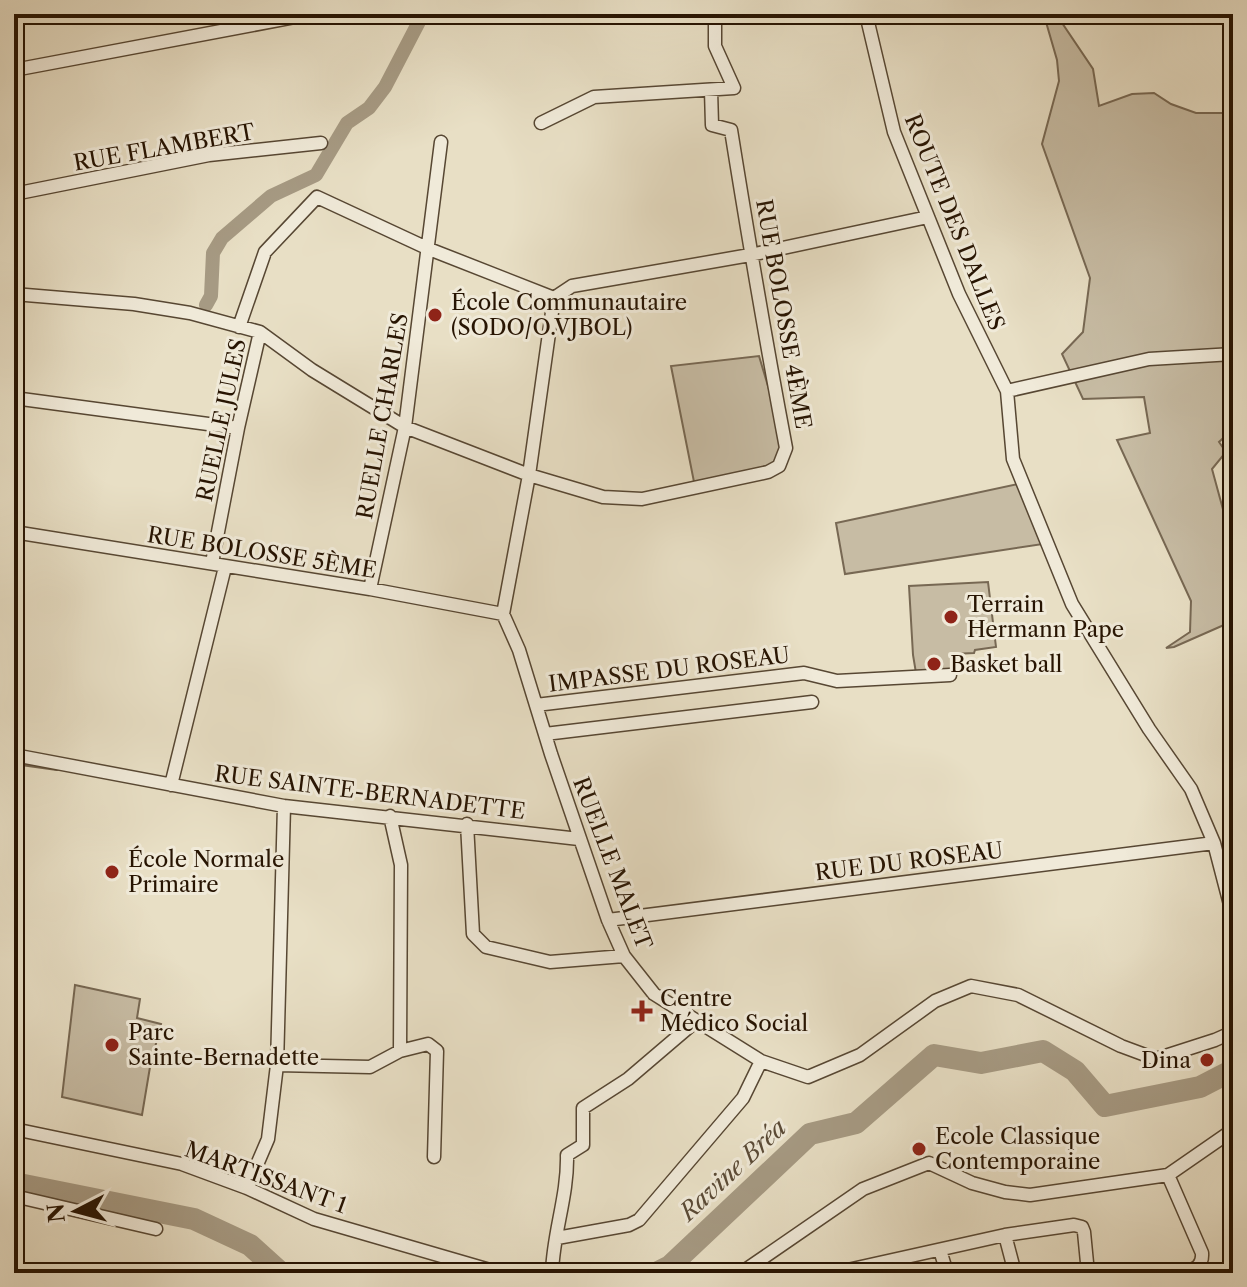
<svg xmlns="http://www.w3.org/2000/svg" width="1247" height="1287" font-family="'Libre Caslon Text',serif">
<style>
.green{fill:#c7bca4;stroke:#776853;stroke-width:2}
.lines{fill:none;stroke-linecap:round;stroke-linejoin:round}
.stream{stroke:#73644f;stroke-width:4}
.canal{stroke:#a69a83;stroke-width:14}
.river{stroke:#a69a83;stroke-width:22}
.minor-casing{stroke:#574733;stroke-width:15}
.minor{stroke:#f0ead9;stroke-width:12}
.poi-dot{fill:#8f2418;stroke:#f0ead9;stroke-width:3}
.labels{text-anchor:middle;stroke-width:6;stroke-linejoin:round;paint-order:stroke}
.street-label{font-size:22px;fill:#271402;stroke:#f0ead9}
.poi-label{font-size:22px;fill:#271402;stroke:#f0ead9;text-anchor:start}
.water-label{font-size:24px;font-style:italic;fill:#5a4a36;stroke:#f0ead9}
</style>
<rect width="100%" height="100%" fill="#e8dfc5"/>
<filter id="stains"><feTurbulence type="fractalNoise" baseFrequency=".0025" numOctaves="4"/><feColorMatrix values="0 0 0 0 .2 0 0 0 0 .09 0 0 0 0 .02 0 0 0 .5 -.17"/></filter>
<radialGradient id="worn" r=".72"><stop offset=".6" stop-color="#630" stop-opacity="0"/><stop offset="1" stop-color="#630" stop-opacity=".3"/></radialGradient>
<!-- green -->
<path class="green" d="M1040,14h16l37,55 6,37 33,-12 22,-1 17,11 25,9h37v316l-14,13 7,10 -14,17 21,77v75l-59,26 -8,1 24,-16 1,-31 -74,-161 33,-7 -6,-36 -61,2 -21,-45 21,-22 7,-54 -48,-134 17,-63 -2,-21 -11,-38z
M759,356l26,87 -17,29 -74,10 -23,-116z
M1023,483l20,61 -198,30 -9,-51z
M988,582l8,65 -21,3 -1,3 -21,1 2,19h-39l-3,-18 -4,-69z
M75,985l65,14 -3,19 24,6 -11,43 -8,48 -80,-18z"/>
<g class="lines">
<!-- stream -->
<path class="stream" d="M14,763l43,6"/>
<!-- canal -->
<path class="canal" d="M206,305l5,-9 2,-43 9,-15 49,-42 45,-21 31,-52 22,-15 16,-21 38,-73"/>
<!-- river -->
<path class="river" d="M14,1183l180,36 56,26 31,28
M656,1273l14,-7 140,-132 46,-11 78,-68 47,8 62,-12 32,20 30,35 95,-19 33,-17"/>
<!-- minor casing -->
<g class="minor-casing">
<path id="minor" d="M866,14l28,118 65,162 48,97 6,68 59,145 77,125 42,60 23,54 19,73
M14,70l297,-56
M541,123l53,-26 140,-9 -19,-42v-32
M14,194l195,-39 112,-12
M14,294l120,10 56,9 70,19 52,38 93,57 124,48 74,22 39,2 126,-27 11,-6 7,-18c-20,-106 -38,-212 -55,-318l-19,-5 -1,-35
M554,298l-25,177 -26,139 16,36 32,104 57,166 16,36 30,38 107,67 47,16 52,-22 75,-54 36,-15 47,9 103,51 35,13 59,-19 18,-8
M554,298l18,-12 178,-31 178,-38
M239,327l26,-75 52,-55 112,52 125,49
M1007,391l142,-32 84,-5
M14,398l224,30
M14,532l356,57 133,25
M212,563l26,-135 22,-96
M370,589l35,-162 36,-285
M536,705l268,-32 33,8 113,-6
M545,734l267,-32
M14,755l270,51 295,33
M171,785l54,-218
M390,816l11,49 -1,186
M467,824l6,110 13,13 64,15 74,-6
M608,920l606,-77
M277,1065l93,2 30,-16 28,-7 9,7 -3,106
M14,1129l168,35 65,24 67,31 186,54
M1168,1175l34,78c1,13 -7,16 -18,20
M247,1188l21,-49 9,-74 7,-259
M14,1196l142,33
M1005,1235l10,38
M557,1238l72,-13 10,-5 104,-122 18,-37
M940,1250l7,23
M552,1273c1,-40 16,-77 15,-118l16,-10v-37l45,-29 68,-58
M741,1273l122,-84 66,-26 43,20 33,9 25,3 138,-20 65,-45
M834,1273l171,-38 69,-10 8,2 2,5 4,41"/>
</g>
<!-- minor -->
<use href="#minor" class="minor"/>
</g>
<!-- markers -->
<g class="poi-dot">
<circle cx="435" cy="315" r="8"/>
<circle cx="951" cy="617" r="8"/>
<circle cx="934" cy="664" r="8"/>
<circle cx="112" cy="872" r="8"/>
<path d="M638 999h8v8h8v8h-8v8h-8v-8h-8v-8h8z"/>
<circle cx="112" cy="1045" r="8"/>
<circle cx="1207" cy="1060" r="8"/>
<circle cx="919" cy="1149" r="8"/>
</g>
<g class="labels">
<!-- street labels -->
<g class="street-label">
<text transform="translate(164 147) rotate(-10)" y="8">RUE FLAMBERT</text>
<text transform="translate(955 222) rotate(68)" y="8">ROUTE DES DALLES</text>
<text transform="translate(784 314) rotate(80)" y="8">RUE BOLOSSE 4ÈME</text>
<text transform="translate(382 416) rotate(-80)" y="8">RUELLE CHARLES</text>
<text transform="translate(221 420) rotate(-78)" y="8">RUELLE JULES</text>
<text transform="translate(262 552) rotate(9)" y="8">RUE BOLOSSE 5ÈME</text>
<text transform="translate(669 669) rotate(-7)" y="8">IMPASSE DU ROSEAU</text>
<text transform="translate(370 792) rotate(7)" y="8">RUE SAINTE-BERNADETTE</text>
<text transform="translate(909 861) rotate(-7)" y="8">RUE DU ROSEAU</text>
<text transform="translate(613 863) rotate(69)" y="8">RUELLE MALET</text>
<text transform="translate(266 1177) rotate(20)" y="8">MARTISSANT 1</text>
</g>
<!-- poi labels -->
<g class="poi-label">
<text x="451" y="310">École Communautaire<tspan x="451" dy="25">(SODO/O.VJBOL)</tspan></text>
<text x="967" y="612">Terrain<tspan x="967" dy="25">Hermann Pape</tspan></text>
<text x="950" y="672">Basket ball</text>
<text x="128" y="867">École Normale<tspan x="128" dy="25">Primaire</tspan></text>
<text x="660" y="1006">Centre<tspan x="660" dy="25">Médico Social</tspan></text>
<text x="128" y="1040">Parc<tspan x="128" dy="25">Sainte-Bernadette</tspan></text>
<text x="1191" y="1068" text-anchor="end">Dina</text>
<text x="935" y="1144">Ecole Classique<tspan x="935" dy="25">Contemporaine</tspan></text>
</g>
<!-- water labels -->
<g class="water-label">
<text transform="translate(733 1170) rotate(-43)" y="8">Ravine Bréa</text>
</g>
</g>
<!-- margin -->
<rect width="1247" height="1287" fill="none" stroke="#e8dfc5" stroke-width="48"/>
<rect x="16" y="16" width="1215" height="1255" fill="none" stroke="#271402" stroke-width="4"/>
<rect x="24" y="24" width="1199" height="1239" fill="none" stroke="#271402" stroke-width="2"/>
<!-- north arrow -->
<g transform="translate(76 1211) rotate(264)" stroke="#f0ead9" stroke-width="6" paint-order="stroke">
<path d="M0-6L14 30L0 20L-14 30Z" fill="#271402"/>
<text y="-12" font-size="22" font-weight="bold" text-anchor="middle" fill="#271402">N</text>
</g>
<rect width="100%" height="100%" filter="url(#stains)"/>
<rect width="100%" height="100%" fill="url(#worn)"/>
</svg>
